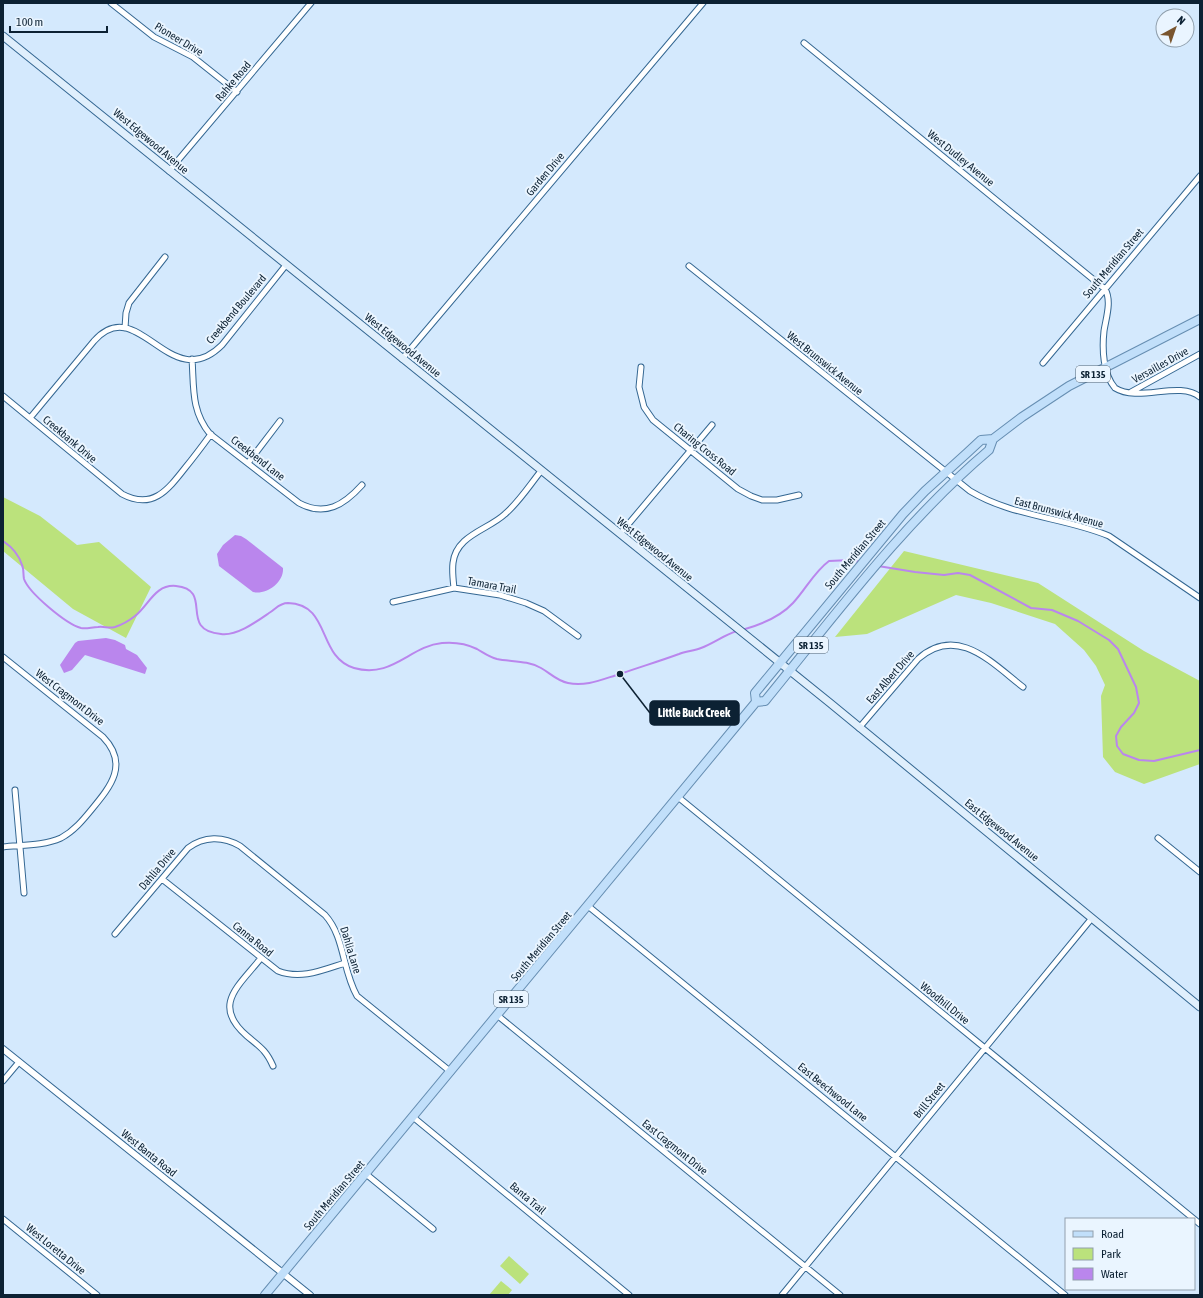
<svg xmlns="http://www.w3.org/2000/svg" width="1203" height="1298" font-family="'Asap Condensed',sans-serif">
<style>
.green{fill:#bbe27c}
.water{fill:#ba86ed}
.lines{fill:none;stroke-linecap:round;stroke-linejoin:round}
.stream{stroke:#ba86ed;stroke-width:2}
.minor-casing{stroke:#346792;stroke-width:7}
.tertiary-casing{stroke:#346792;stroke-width:8}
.secondary-casing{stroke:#346792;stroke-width:9}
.primary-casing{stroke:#668eb2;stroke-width:10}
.minor{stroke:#fff;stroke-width:5}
.tertiary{stroke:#fff;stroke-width:6}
.secondary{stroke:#e0effc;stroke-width:7}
.primary{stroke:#c1dffa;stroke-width:8}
.labels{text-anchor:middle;stroke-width:4;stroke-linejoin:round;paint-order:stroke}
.shield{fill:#eaf5ff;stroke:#4f6170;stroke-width:1}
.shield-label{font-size:10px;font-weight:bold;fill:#0c2133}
.street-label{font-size:11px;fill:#0c2133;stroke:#eaf5ff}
.leader{fill:none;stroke:#0c2133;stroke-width:1.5}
.callout-dot{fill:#0c2133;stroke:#eaf5ff;stroke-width:1.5}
.callout{fill:#0c2133;stroke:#0c2133;stroke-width:1.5}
.callout-label{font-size:12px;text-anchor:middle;font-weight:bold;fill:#fff}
</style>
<rect width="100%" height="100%" fill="#d4e9fd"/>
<!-- green -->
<path class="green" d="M3,497l37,19 37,29 22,-3 52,45 -25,51 -53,-29 -70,-58z
M904,551l134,32 106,68 56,30v83l-56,20 -29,-12 -12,-15 -2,-61 4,-11 -9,-19 -12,-16 -29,-26 -64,-21 -35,-8 -89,39 -32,3z
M509,1256l20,18 -9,10 -20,-18z
M501,1281l11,9 -4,5h-19z"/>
<!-- water -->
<path class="water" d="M235,535l6,1 5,3 37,29c1,15 -17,27 -30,24l-34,-26 -2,-12 6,-9z
M106,638l9,2 10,5 1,4 11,6 10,13 -2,6 -60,-19 -13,15 -8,3 -4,-8 15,-22 3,-2z"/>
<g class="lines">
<!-- stream -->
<path class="stream" d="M3,541c9,6 16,14 19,24 2,4 1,9 2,14 5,14 42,45 57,49 6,1 11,-1 17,-1 7,-1 10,2 17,0 6,-2 15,-7 20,-11 14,-11 20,-32 41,-30 39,4 1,44 45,48 16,2 35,-12 48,-21 7,-4 10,-10 19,-10 43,1 29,54 66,65 38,11 56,-22 88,-25 11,-1 25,1 35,6 7,4 12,8 20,10 14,3 30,1 44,9 9,5 16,13 27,15 18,4 35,-4 52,-9 20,-7 40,-13 59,-20 7,-3 15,-3 22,-6 13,-5 23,-13 36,-17
M878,566l37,6 29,3 14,-2 12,2 61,33 21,2 26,11 31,19 9,9 18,38 3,16 -5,10 -13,14 -5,9 1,10 6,8 16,6 15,1 46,-11
M742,630c18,-5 38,-13 51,-27 13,-14 21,-31 36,-42l22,-1 9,2"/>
<!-- minor casing -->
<g class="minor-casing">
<path id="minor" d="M111,3l43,34 39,20 44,35
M804,43l301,246c7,12 1,29 -1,42 -2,18 -1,43 11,57 24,15 64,-8 85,9
M169,171l142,-168
M689,266l281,225c43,26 94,26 139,45l91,62
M125,328l1,-15 3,-10 36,-46
M192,359c2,28 -1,52 18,75l89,69c26,14 45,2 63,-18
M402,359l301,-356
M1043,363l157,-187
M641,367l-2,20 5,20 9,13 37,30 48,39 13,7 11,4h15l22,-5
M1131,392l69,-38
M3,396l119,98c30,16 45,-3 63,-26 9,-11 18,-23 26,-34
M30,418l64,-77c44,-50 76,56 128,4l64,-80
M248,463l32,-42
M620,534l92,-109
M454,588c-1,-9 -2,-17 -1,-25 3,-28 35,-33 52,-49 14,-12 24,-28 36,-43
M393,602l61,-14 46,7 26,8 18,8 34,25
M3,657l100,80c26,27 8,49 -11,72 -9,11 -18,22 -31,29 -18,8 -39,7 -58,9
M859,728l59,-69c39,-35 74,4 105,28
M15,790l9,103
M678,797l522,427
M1158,838l42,34
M162,879l116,92c23,9 45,-1 67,-8
M588,906l477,389
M115,934l73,-86c16,-12 35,-12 52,-2l85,69c20,22 17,55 32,81l94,76
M261,958c-22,28 -50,47 -14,78 13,11 19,14 26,30
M497,1015l343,280
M3,1081l16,-19
M413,1117l216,178
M366,1174l67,55
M3,1219l94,76
M782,1295l310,-377"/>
</g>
<!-- tertiary casing -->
<g class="tertiary-casing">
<path id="tertiary" d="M3,1049l307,246"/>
</g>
<!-- secondary casing -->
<g class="secondary-casing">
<path id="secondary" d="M3,36l827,667 370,304"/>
</g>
<!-- primary casing -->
<g class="primary-casing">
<path id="primary" d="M756,702l-1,-9 148,-179 22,-23 42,-38 14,-13 12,-1 29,-22 47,-31 131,-67
M265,1295l491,-593 9,-1c71,-87 138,-178 224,-251l4,-11"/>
</g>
<!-- minor -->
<use href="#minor" class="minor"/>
<!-- tertiary -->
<use href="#tertiary" class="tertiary"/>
<!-- secondary -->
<use href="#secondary" class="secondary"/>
<!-- primary -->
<use href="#primary" class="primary"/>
</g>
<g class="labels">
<!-- shield labels -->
<g class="shield">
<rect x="1076" y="366" width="34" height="16" rx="3"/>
<rect x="794" y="637" width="34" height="16" rx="3"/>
<rect x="494" y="991" width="34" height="16" rx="3"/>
</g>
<g class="shield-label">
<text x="1093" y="378">SR 135</text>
<text x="811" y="649">SR 135</text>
<text x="511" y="1003">SR 135</text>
</g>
<!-- street labels -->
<g class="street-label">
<text transform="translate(179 39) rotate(31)" y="4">Pioneer Drive</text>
<text transform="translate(233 81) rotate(-50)" y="4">Rahke Road</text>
<text transform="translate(151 141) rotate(40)" y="4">West Edgewood Avenue</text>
<text transform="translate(961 158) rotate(39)" y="4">West Dudley Avenue</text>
<text transform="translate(545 174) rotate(-50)" y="4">Garden Drive</text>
<text transform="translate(1113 263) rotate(-50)" y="4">South Meridian Street</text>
<text transform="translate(236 309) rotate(-50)" y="4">Creekbend Boulevard</text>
<text transform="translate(403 345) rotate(39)" y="4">West Edgewood Avenue</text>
<text transform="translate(825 363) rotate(39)" y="4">West Brunswick Avenue</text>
<text transform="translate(1160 365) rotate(-29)" y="4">Versailles Drive</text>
<text transform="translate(70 439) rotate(40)" y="4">Creekbank Drive</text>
<text transform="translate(705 449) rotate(39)" y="4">Charing Cross Road</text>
<text transform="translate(258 458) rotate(38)" y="4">Creekbend Lane</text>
<text transform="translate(1059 512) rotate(15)" y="4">East Brunswick Avenue</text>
<text transform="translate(655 549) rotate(39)" y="4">West Edgewood Avenue</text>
<text transform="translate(855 554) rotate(-50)" y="4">South Meridian Street</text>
<text transform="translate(492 585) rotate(11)" y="4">Tamara Trail</text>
<text transform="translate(890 677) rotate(-49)" y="4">East Albert Drive</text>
<text transform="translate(70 697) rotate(38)" y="4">West Cragmont Drive</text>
<text transform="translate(1002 830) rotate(39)" y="4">East Edgewood Avenue</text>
<text transform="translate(157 869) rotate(-50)" y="4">Dahlia Drive</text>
<text transform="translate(253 939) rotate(39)" y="4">Canna Road</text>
<text transform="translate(541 946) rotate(-50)" y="4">South Meridian Street</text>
<text transform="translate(351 950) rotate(73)" y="4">Dahlia Lane</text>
<text transform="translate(945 1003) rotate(39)" y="4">Woodhill Drive</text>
<text transform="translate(833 1092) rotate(39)" y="4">East Beechwood Lane</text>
<text transform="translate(929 1100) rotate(-51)" y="4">Brill Street</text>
<text transform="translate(675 1147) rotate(39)" y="4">East Cragmont Drive</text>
<text transform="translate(149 1153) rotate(39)" y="4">West Banta Road</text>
<text transform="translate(334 1195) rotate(-50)" y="4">South Meridian Street</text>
<text transform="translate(528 1198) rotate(40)" y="4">Banta Trail</text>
<text transform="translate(56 1249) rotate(39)" y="4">West Loretta Drive</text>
</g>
</g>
<!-- callouts -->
<path class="leader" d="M620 674L650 713"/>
<circle class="callout-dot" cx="620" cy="674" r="4"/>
<rect class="callout" x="650" y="701" width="89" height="24" rx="4"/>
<g class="callout-label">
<text x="694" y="717">Little Buck Creek</text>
</g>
<!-- border -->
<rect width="1203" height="1298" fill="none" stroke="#0c2133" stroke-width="8"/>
<!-- legend -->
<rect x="1065" y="1218" width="130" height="72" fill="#eaf5ff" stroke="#91a0ad"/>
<rect x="1073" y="1231" width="20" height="6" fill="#c1dffa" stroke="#91a0ad"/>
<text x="1101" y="1238" font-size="12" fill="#0c2133">Road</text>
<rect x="1073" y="1248" width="20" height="12" fill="#bbe27c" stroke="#91a0ad"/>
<text x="1101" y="1258" font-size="12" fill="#0c2133">Park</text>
<rect x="1073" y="1268" width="20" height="12" fill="#ba86ed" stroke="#91a0ad"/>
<text x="1101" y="1278" font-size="12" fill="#0c2133">Water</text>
<!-- north arrow -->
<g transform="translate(1175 28) rotate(40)"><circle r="19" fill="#eaf5ff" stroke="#91a0ad"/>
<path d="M0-3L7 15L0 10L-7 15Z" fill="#79552f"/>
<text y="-6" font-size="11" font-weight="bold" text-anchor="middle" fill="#0c2133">N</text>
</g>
<!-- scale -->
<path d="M10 26v6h97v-6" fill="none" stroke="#0c2133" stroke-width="2"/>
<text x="16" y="26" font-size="12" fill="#0c2133" stroke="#eaf5ff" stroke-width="3" paint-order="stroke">100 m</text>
</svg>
